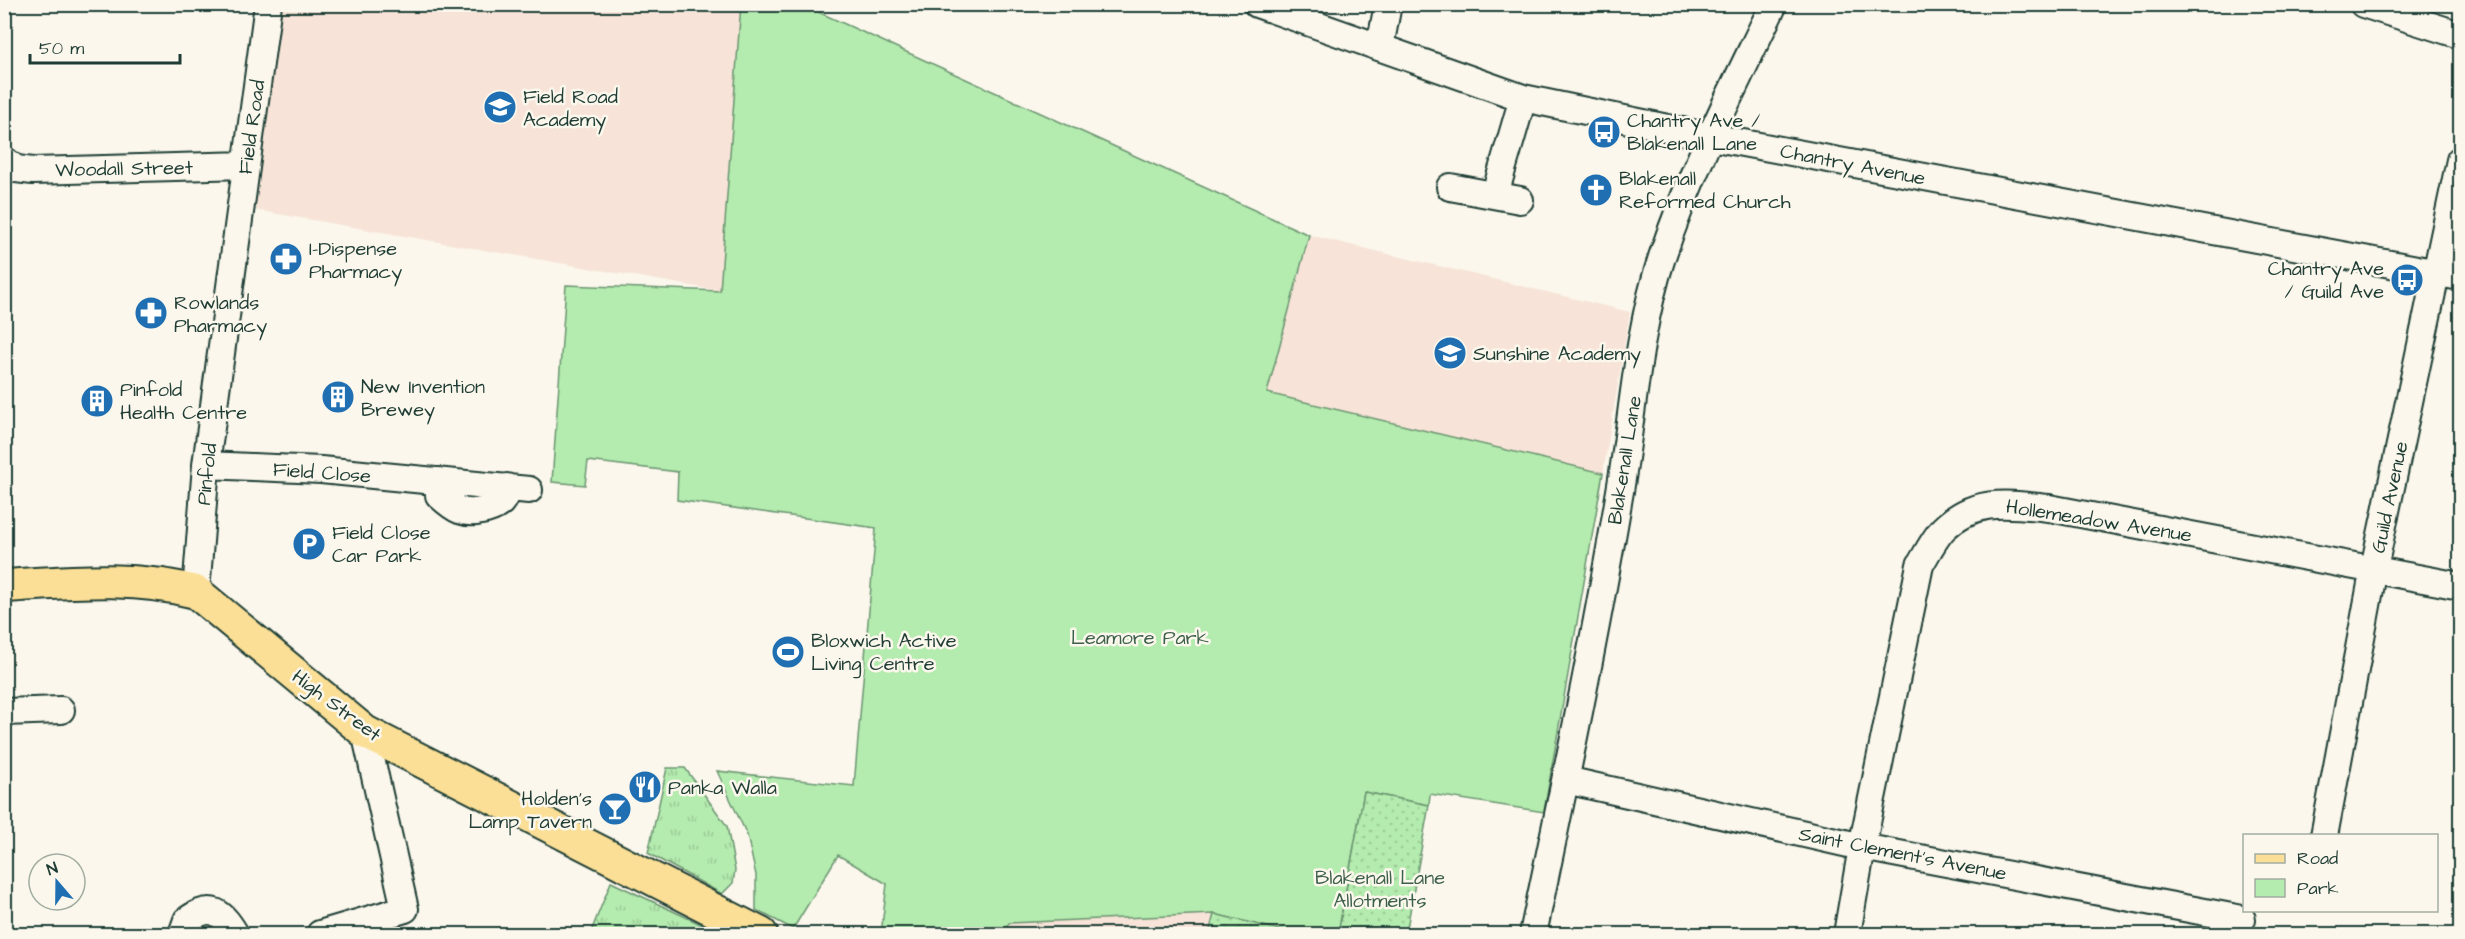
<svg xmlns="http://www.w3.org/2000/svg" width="2465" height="939" font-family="'Architects Daughter',sans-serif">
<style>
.built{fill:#f7e3d7}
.grass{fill:url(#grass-tufts);stroke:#6a9471;stroke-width:1.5}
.park{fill:#b4ebae;stroke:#6a9471;stroke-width:1.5}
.garden{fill:url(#garden-dots);stroke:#6a9471;stroke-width:1.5}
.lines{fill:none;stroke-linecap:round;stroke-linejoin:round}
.minor-casing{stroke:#1f3d34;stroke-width:30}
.major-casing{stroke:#1f3d34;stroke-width:36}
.minor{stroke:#fbf7ec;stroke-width:26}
.major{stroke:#fbdf96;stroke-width:32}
.labels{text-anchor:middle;stroke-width:5;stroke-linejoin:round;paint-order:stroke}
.poi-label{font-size:20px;fill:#1f3d34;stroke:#fbf7ec;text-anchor:start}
.street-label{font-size:20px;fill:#1f3d34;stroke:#fbf7ec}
.park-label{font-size:20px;fill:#3d604c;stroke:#fbf7ec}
</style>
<defs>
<pattern id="grass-tufts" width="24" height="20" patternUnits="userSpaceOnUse" patternTransform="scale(1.5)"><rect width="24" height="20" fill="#b4ebae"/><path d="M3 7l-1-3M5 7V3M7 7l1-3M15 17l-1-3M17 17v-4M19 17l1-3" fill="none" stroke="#9aca96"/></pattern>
<pattern id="garden-dots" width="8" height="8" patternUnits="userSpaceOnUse" patternTransform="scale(1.5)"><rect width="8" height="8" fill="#b4ebae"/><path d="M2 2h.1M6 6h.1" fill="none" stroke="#9aca96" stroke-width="1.8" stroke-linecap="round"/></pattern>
</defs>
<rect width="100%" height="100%" fill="#fbf7ec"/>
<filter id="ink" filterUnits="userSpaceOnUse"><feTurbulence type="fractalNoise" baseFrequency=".0167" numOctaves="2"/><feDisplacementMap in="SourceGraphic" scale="12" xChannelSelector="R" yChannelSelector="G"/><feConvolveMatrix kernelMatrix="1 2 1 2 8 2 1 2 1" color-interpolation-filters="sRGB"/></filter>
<g filter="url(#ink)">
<!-- built -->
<path class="built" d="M279,5h462l-21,286 -465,-81z
M1309,235l321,77 -27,161 -337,-80z
M1214,914l-5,20h-206l5,-11z"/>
<!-- grass -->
<path class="grass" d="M667,768h18l42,58 8,44 -2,13 -11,11 -74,-41z
M611,882l111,52h-132z"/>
<!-- park -->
<path class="park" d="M741,4l62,1 506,230 -42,158 336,80 -59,339 -114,-18 -1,11 -65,-13 -26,142h-41l-83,-20 -205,9 -6,11h-122l6,-50 -49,-29 -45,74 -37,-19v-35l-9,-40 -30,-64 137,15 22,-258 -199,-28 1,-28 -90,-11 -3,24 -33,-3 14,-197 154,6z"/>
<!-- garden -->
<path class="garden" d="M1364,792l65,13 -23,129h-68z
M1214,914l83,20h-88z"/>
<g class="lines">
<!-- minor casing -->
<g class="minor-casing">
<path id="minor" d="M1257,4l266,94 188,39 749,140
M2363,4l97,31
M1380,47l8,-43
M4,160l12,9 17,2 213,-6
M1450,187l70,13
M1495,194l28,-96
M206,465l115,5 208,20
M439,481v14c16,15 25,21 47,15 14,-4 19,-9 21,-23
M196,592l10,-127 62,-461
M4,712l57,-2
M1566,780l296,67 380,72
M2324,836l50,-268 86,-408
M182,934l5,-14c24,-17 35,-9 48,14
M320,934l85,-25 -40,-177
M1533,934c31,-147 62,-294 87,-443 13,-77 17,-158 42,-234 29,-87 72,-170 112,-253
M1847,934l15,-87 58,-282c7,-12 14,-26 23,-36 32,-32 66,-25 106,-21l411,78"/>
</g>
<!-- major casing -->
<g class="major-casing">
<path id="major" d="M4,586c66,-4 128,-11 192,6l169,140 396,202"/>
</g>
<!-- minor -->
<use href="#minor" class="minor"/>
<!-- major -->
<use href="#major" class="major"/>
</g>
</g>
<!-- icons -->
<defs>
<g id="school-disc" transform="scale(1.725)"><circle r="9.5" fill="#1f6fb2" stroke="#fbf7ec"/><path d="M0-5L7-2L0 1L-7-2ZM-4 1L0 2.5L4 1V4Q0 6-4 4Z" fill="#fff"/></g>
<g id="bus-disc" transform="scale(1.725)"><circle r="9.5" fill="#1f6fb2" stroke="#fbf7ec"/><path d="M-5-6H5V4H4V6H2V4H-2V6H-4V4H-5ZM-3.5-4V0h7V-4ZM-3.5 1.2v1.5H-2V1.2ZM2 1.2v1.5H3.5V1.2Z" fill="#fff"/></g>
<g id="church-disc" transform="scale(1.725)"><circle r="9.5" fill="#1f6fb2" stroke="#fbf7ec"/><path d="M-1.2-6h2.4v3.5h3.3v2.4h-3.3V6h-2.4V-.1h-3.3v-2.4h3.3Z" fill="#fff"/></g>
<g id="pharmacy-disc" transform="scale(1.725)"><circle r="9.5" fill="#1f6fb2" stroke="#fbf7ec"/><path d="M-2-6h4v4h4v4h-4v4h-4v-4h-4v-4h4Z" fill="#fff"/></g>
<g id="building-disc" transform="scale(1.725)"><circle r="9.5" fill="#1f6fb2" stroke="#fbf7ec"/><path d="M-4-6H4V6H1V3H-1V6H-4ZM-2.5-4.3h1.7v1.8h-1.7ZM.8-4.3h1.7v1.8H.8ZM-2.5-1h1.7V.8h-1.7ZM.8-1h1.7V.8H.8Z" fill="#fff"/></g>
<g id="parking-disc" transform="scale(1.725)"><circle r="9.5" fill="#1f6fb2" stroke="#fbf7ec"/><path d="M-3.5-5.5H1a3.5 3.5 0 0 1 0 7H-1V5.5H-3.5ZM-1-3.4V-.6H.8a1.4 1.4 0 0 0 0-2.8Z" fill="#fff"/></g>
<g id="stadium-disc" transform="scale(1.725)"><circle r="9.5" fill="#1f6fb2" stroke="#fbf7ec"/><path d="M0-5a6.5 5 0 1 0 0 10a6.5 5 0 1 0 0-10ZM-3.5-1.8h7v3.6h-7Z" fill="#fff"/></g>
<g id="restaurant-disc" transform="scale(1.725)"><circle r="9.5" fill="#1f6fb2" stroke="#fbf7ec"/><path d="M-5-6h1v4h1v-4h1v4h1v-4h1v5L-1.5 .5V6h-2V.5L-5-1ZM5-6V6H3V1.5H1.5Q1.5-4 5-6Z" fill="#fff"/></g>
<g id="bar-disc" transform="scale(1.725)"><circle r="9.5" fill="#1f6fb2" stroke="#fbf7ec"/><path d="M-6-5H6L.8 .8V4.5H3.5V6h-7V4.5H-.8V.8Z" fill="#fff"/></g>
</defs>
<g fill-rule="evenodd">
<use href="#school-disc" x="500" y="107"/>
<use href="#bus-disc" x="1604" y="132"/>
<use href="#church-disc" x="1596" y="190"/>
<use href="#pharmacy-disc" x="286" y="259"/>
<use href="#bus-disc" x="2407" y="280"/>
<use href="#pharmacy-disc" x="151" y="313"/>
<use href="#school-disc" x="1450" y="353"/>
<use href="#building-disc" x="338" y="397"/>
<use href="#building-disc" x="97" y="401"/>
<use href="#parking-disc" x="309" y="544"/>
<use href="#stadium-disc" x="788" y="652"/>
<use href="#restaurant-disc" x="645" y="787"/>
<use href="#bar-disc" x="615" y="809"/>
</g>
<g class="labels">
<!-- poi labels -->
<g class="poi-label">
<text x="523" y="103">Field Road<tspan x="523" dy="23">Academy</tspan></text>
<text x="1627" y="127">Chantry Ave /<tspan x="1627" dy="23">Blakenall Lane</tspan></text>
<text x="1619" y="185">Blakenall<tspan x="1619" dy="23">Reformed Church</tspan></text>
<text x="309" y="255">I-Dispense<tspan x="309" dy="23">Pharmacy</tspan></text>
<text x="2384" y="275" text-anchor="end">Chantry Ave<tspan x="2384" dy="23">/ Guild Ave</tspan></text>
<text x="174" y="309">Rowlands<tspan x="174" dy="23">Pharmacy</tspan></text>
<text x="1473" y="360">Sunshine Academy</text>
<text x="361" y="393">New Invention<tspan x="361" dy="23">Brewey</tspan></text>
<text x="120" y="396">Pinfold<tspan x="120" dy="23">Health Centre</tspan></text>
<text x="332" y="539">Field Close<tspan x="332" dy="23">Car Park</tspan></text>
<text x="811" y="647">Bloxwich Active<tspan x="811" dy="23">Living Centre</tspan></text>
<text x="668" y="794">Panka Walla</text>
<text x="592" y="805" text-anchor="end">Holden's<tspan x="592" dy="23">Lamp Tavern</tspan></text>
</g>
<!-- street labels -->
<g class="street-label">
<text transform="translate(251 127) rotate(-82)" y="7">Field Road</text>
<text transform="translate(1853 164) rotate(11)" y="7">Chantry Avenue</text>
<text transform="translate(124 168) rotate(-1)" y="7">Woodall Street</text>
<text transform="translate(1624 460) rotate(-81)" y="7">Blakenall Lane</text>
<text transform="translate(322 472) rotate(4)" y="7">Field Close</text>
<text transform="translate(206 474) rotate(-84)" y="7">Pinfold</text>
<text transform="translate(2389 497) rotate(-78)" y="7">Guild Avenue</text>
<text transform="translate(2099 520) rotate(9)" y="7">Hollemeadow Avenue</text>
<text transform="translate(337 705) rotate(37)" y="7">High Street</text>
<text transform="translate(1903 853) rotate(11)" y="7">Saint Clement's Avenue</text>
</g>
<!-- park labels -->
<g class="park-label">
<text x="1140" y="644">Leamore Park</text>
<text x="1380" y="884">Blakenall Lane<tspan x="1380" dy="23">Allotments</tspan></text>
</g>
</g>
<!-- margin -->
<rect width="2465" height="939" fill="none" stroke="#fbf7ec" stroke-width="24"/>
<rect x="12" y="12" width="2441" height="915" fill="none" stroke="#1f3d34" stroke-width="2" filter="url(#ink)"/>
<!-- legend -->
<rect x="2243" y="834" width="195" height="78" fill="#fbf7ec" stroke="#a3ada2" stroke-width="1.5"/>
<rect x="2255" y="854" width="30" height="9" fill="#fbdf96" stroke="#a3ada2" stroke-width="1.5"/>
<text x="2297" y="864" font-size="18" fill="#1f3d34">Road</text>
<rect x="2255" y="879" width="30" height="18" fill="#b4ebae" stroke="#a3ada2" stroke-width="1.5"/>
<text x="2297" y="894" font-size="18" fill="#1f3d34">Park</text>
<!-- north arrow -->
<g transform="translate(57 882) rotate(340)"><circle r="28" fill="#fbf7ec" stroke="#a3ada2" stroke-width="1.5"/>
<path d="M0-4.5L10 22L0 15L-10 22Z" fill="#1f6fb2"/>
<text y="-9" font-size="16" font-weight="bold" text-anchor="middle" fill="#1f3d34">N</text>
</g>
<!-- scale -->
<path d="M30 54v9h150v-9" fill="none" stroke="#1f3d34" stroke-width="3"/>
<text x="39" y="54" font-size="18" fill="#1f3d34" stroke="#fbf7ec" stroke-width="4.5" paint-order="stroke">50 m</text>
</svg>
